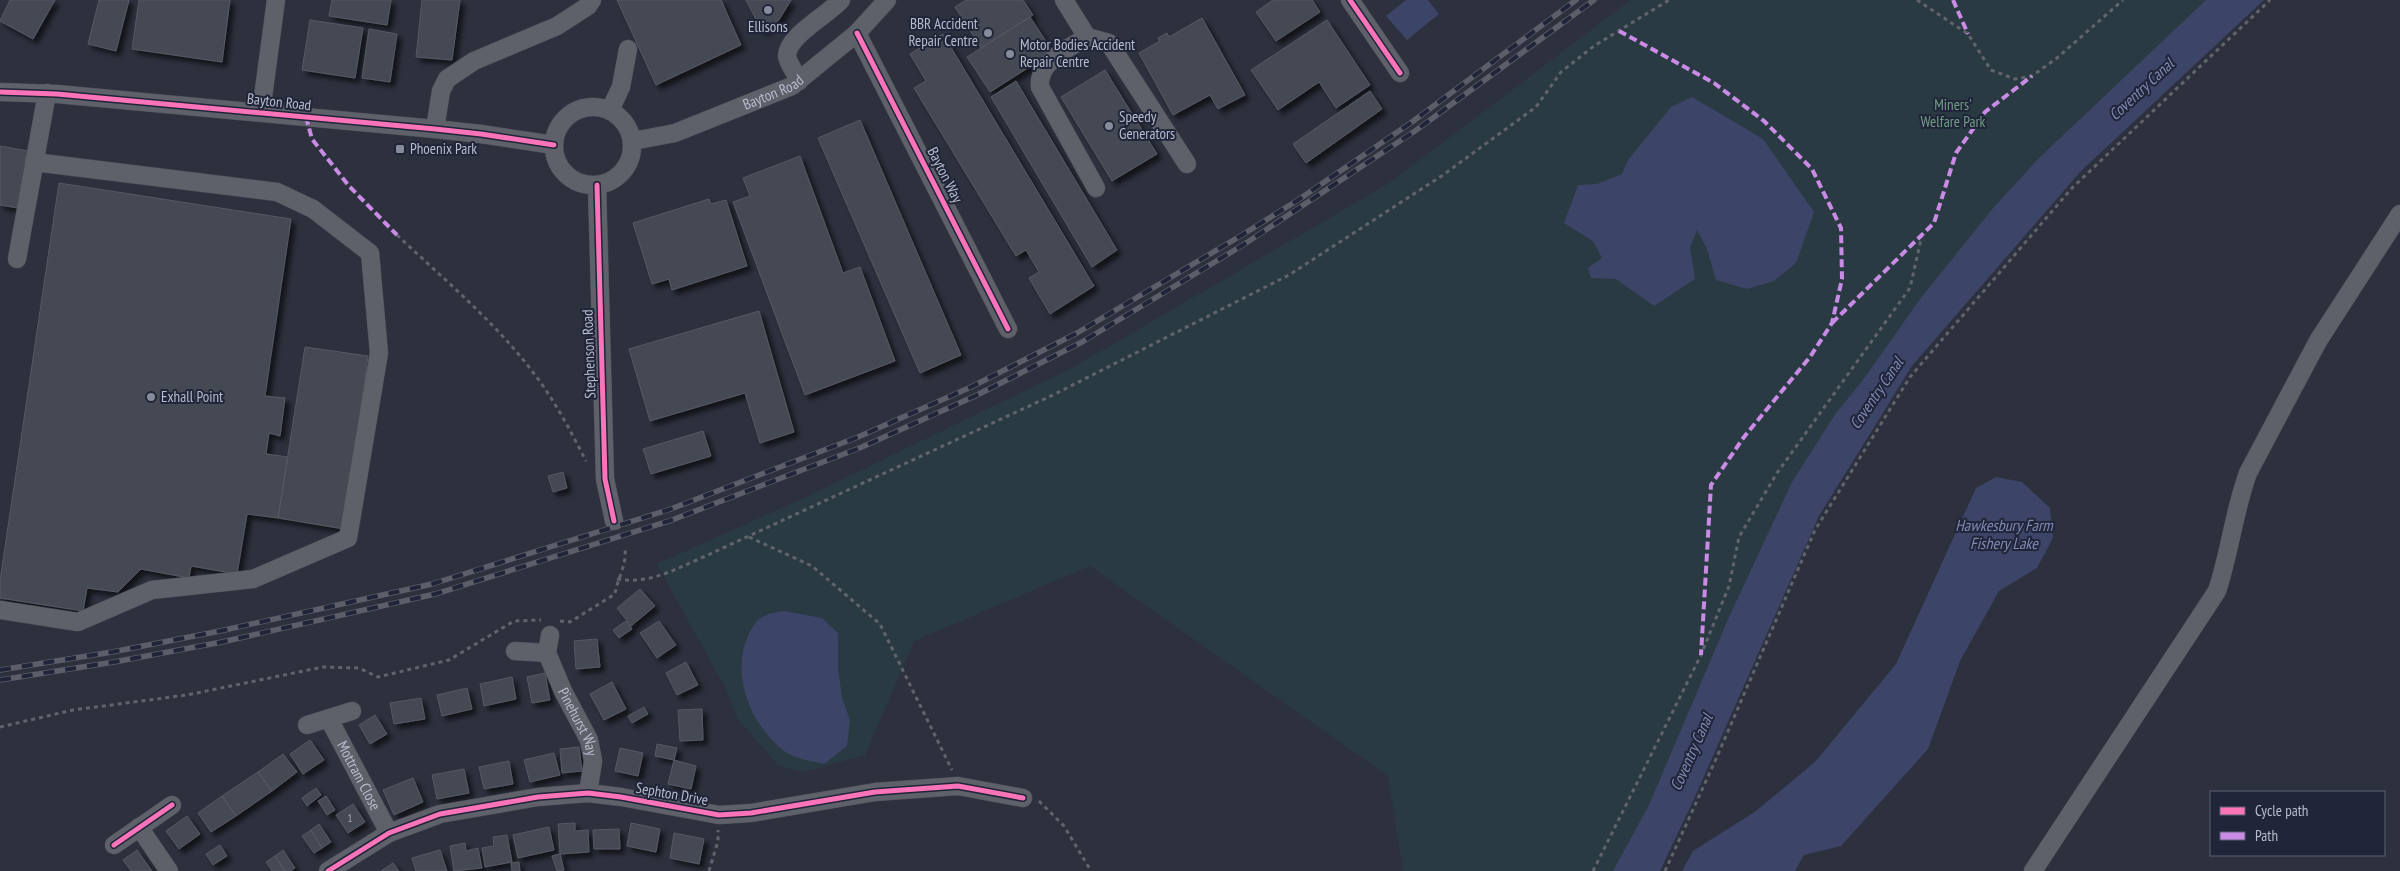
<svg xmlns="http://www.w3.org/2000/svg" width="2400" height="871" font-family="'PT Sans Narrow',sans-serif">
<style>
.green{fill:#2a3a43}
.water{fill:#3c4468}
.building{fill:#454853;stroke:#565965;filter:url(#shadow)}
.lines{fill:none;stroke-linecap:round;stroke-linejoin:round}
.minor-casing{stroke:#4a4d56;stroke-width:19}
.path{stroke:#60646c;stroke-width:3;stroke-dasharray:4 4;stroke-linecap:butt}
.minor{stroke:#5e606a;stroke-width:18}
.rail-casing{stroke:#5c5e69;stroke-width:5.5}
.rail{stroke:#202539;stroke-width:4;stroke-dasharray:11;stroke-linecap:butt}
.quiet{stroke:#ca8be6;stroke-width:4;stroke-dasharray:8 4;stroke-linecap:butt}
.cycleway-casing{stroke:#202539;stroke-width:8}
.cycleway{stroke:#fb73b8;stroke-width:5}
.poi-dot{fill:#888b9b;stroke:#202539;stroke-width:2}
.labels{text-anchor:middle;stroke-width:4;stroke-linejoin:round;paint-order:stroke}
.number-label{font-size:12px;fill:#9c9fae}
.poi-label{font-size:15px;fill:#b9bccd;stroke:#202539;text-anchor:start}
.street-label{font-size:15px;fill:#b9bccd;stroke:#202539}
.park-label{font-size:15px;fill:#709e84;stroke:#202539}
.water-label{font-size:16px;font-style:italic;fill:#808bb4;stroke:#202539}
</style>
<defs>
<filter id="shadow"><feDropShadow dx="4.5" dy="4.5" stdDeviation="2.5" flood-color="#0009"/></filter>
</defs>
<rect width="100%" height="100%" fill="#2d313e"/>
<!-- green -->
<path class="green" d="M1631,0h606l-69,63 -310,355 -220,453h-235l-15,-95 -298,-210 -176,75 -49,114 -62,17 -25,-7 -41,-47 -10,-27 -70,-127 145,-65 270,-131 316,-184z"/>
<!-- water -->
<path class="water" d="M1406,0h22l11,14 -32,26 -21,-24z
M2206,0h58l-183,171 -169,195 -93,150 -125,283 -34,72h-47l36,-66 80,-188 63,-135 44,-69 27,-33 57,-81 74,-92 45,-49z
M1692,97l71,42 51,73 -18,51 -22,18 -27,8 -31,-9 -9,-31 -10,-19 -7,17 5,32 -41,27 -38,-27 -25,-1 -3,-10 14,-10 -9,-17 -29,-18 14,-38 19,-1 25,-10 6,-14 43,-53z
M1996,477l26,5 28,26 3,30 -16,30 -38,23 -39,70 -32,88 -87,97 -37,9 -9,16h-113l11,-20 63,-40 59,-49 81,-98 80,-176z
M784,611l38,7 16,15v36l4,29 8,22 -3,26 -23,18c-13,-3 -29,-5 -40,-13 -32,-25 -53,-73 -37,-113 4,-8 7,-16 15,-21 7,-4 15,-5 22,-6z"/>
<!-- building -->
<path class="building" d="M10,0h45l-22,39 -33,-18z
M99,0h30l-13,51 -28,-7z
M139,0h91l-8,62 -90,-13z
M332,0h59l-4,25 -58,-9z
M422,0h38l-8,60 -36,-3z
M617,0h104l20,45 -85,40z
M746,0h45l-12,20 -17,11z
M966,0h57l10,15 -52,33 -26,-41z
M1273,0h39l8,12 -44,29 -20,-29z
M1030,17l23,35 -63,40 -23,-35z
M1202,18l43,77 -27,14 -8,-14 -37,20 -34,-62 21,-12 -2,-3 9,-5 2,4z
M310,20l53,8 -8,50 -53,-8z
M1327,20l43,65 -34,23 -17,-26 -41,28 -27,-40z
M369,29l28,5 -7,48 -28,-4z
M943,34l151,252 -44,28 -21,-36 10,-6 -13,-22 -10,6 -102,-168 12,-7 -16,-27z
M1105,70l52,84 -45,27 -51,-84z
M1016,81l101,169 -25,17 -101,-170z
M1370,91l12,18 -76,54 -13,-19z
M860,120l101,235 -41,18 -102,-235z
M0,146l34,6 -10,57 -24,-4z
M800,156l43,117 17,-6 35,94 -90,34 -72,-193 17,-6 -7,-18z
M59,183l232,36 -26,177 20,2 -5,38 -11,-3 -3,21 22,3 -10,61 -31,-4 -10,60 -46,-8 -2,12 -48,-9 -23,23 -31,-4 -4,23 -83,-13v-17z
M709,199l2,5 15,-4 21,66 -75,24 -3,-11 -17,5 -19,-61z
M759,311l35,121 -34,11 -15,-50 -95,28 -21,-72z
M305,347l63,9 -24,173 -66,-11z
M703,431l8,25 -60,18 -8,-25z
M563,472l4,16 -14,4 -5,-16z
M640,589l15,17 -24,20 -14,-18z
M626,621l6,8 -13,9 -6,-8z
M659,621l17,24 -19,13 -17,-25z
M597,639l3,28 -24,2 -2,-28z
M686,662l12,23 -21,10 -11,-22z
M545,673l5,27 -18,3 -5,-26z
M512,677l4,22 -32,7 -4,-22z
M612,682l14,27 -22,11 -14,-26z
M467,688l5,21 -30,7 -5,-21z
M421,698l4,21 -31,5 -4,-21z
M644,707l4,7 -16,9 -4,-7z
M702,709l1,31 -23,1 -2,-31z
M375,715l12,19 -17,10 -11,-19z
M310,740l14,20 -21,14 -13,-20z
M657,744l20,4 -3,12 -19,-4z
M579,747l3,24 -20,2 -2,-24z
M620,748l23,5 -5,23 -23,-5z
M554,753l6,22 -30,7 -6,-22z
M283,754l14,18 -25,19 -14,-19z
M674,760l22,6 -5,23 -23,-5z
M509,761l4,23 -29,5 -5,-22z
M464,769l5,24 -32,6 -5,-24z
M258,772l14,19 -36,25 -14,-20z
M413,778l10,24 -29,13 -11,-25z
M316,788l5,7 -14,11 -5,-8z
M222,796l14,20 -25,16 -13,-19z
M326,796l9,14 -8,5 -9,-14z
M353,804l12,18 -17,11 -12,-18z
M187,816l13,18 -21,15 -13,-18z
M575,823v8l13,-1 1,22 -29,2 -2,-30z
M631,823l29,6 -4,23 -29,-6z
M319,824l12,18 -9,6 -11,-18z
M549,827l5,23 -36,8 -5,-23z
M619,829l1,20h-26l-1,-19z
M311,830l11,18 -8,5 -12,-17z
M674,833l30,6 -5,25 -29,-6z
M507,835l5,27 -27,5 -3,-19 12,-2 -1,-9z
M465,843l1,8 12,-3 4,20 -28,3 -4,-25z
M220,845l7,11 -14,9 -7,-11z
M137,850l15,21h-21l-8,-11z
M283,850l12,18 -5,3h-5l-10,-15z
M440,850l7,21h-31l-4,-13z
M560,854l4,16 -7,1 -5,-15z
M275,856l10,15h-13l-6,-9z
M519,862l1,9h-8l-1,-8z
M393,863l6,8h-18z"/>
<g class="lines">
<!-- minor casing -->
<g class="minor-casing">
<g id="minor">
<path d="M1064,0l23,37"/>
<path d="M1350,0l50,73"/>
<path d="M857,33l151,296"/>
<path d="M799,81c-3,-8 -11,-17 -12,-25 0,-20 41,-41 54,-56"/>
<path d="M0,92l57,2 378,35 46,5 73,11"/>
<circle cx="593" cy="146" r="39"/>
<path d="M610,110l11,-23 7,-38"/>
<path d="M261,112l15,-112"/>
<path d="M435,129l6,-38 6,-12 27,-18 83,-35 31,-20 4,-6"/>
<path id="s1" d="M633,141l42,-8 117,-47 65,-53 30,-33"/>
<path d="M597,185l8,294 9,42"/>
<path d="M1096,188l-56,-101c-3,-25 29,-39 47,-50l22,6 78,121"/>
<path d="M17,259l30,-166"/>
<path d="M0,610l78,12 74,-32 101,-11 95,-41 31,-185 -9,-100 -57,-44 -36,-17 -243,-30"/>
<path id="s2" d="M550,635l-3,18 16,38 26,49 4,21 -5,32"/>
<path d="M515,651l32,2"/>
<path id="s3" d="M329,719l60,114"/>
<path d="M307,725l45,-14"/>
<path d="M139,827l30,44"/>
<path d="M114,845l58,-40"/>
<path d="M328,871l61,-38 51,-19 98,-17 50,-4 33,4 98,18 32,-2 124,-21 83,-6 65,12"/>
<path d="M2033,871l184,-280c13,-39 17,-80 31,-118l70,-132 82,-127"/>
</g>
</g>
<!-- path -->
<path class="path" d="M1917,0l51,34 23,36 24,9 17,-3 25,-18 66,-58
M397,235c54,51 114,100 154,163 13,20 24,42 35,63
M749,537l63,29 68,58 72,146
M617,579c31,5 52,-7 80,-19l356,-165 236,-120 154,-100 93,-68 25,-35 33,-26 75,-46
M560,621l10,1 45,-28c2,-14 12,-30 10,-44
M0,727l73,-17 114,-15 136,-28 36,1 19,9 71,-17 65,-39 27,-1
M1039,801l25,25 27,45
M709,871l9,-30v-11
M1593,871l108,-216 28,-69 10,-49 38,-64 133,-185 12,-53
M1665,871l51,-112 99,-229 95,-153 162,-189 198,-188"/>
<!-- minor -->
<use href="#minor" class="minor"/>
<!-- rail casing -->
<g class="rail-casing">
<path id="rail" d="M0,670l112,-18 108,-21 212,-47 236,-74 190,-73 113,-50 106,-54 165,-98 56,-35 114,-78 164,-122
M0,680l114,-18 108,-20 213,-48 237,-74 190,-73 113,-51 107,-54 161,-97 172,-114 179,-131"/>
</g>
<!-- rail -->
<use href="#rail" class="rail"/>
<!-- quiet -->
<path class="quiet" d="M1953,0l15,34
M1619,31l95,52 50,38 48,48 29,59 1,51 -10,44 -22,34 -66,80 -33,48 -10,170
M306,117l6,22 37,47 48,49
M1832,323l102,-100 22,-70 29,-41 47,-36"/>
<!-- cycleway casing -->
<g class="cycleway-casing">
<path id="cycleway" d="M1350,0l50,73
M857,33l151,296
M0,92l57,2 378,35 46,5 73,11
M597,185l8,294 9,42
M114,845l58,-40
M328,871l61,-38 51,-19 98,-17 50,-4 33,4 98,18 32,-2 124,-21 83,-6 65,12"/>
</g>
<!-- cycleway -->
<use href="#cycleway" class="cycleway"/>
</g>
<!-- markers -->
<g class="poi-dot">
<circle cx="768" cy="10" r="5"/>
<circle cx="988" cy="33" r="5"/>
<circle cx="1010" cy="54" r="5"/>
<circle cx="1109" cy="126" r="5"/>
<rect x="395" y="144" width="10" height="10" rx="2.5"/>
<circle cx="151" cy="397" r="5"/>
</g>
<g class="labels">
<!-- number labels -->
<g class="number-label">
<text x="350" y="822">1</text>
</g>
<!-- poi labels -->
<g class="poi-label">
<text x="978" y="29" text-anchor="end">BBR Accident<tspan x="978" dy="17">Repair Centre</tspan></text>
<text x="768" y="32" text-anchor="middle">Ellisons</text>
<text x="1020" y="50">Motor Bodies Accident<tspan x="1020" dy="17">Repair Centre</tspan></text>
<text x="1119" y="122">Speedy<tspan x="1119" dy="17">Generators</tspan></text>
<text x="410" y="154">Phoenix Park</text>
<text x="161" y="402">Exhall Point</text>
</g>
<!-- street labels -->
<g class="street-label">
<text dy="5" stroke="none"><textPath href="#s1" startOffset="149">Bayton Road</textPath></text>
<text transform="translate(279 102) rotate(6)" y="5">Bayton Road</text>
<text transform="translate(945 175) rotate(63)" y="5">Bayton Way</text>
<text transform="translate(589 354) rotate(-92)" y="5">Stephenson Road</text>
<text dy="5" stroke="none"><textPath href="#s2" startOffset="94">Pinehurst Way</textPath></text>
<text dy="5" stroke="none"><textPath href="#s3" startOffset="64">Mottram Close</textPath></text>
<text transform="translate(672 794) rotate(10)" y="5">Sephton Drive</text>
</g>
<!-- park labels -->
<g class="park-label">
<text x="1953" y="110">Miners'<tspan x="1953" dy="17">Welfare Park</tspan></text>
</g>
<!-- water labels -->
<g class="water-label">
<text transform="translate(2141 89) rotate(-43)" y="6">Coventry Canal</text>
<text transform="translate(1876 393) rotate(-56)" y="6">Coventry Canal</text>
<text x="2004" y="531">Hawkesbury Farm<tspan x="2004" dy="18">Fishery Lake</tspan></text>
<text transform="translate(1691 752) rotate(-66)" y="6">Coventry Canal</text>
</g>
</g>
<!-- legend -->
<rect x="2210" y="791" width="175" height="65" fill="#202539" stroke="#5d6174"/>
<rect x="2220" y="807" width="25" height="8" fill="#fb73b8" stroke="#5d6174"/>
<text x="2255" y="816" font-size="15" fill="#b9bccd">Cycle path</text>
<rect x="2220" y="832" width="25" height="8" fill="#ca8be6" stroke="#5d6174"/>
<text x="2255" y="841" font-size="15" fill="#b9bccd">Path</text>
</svg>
